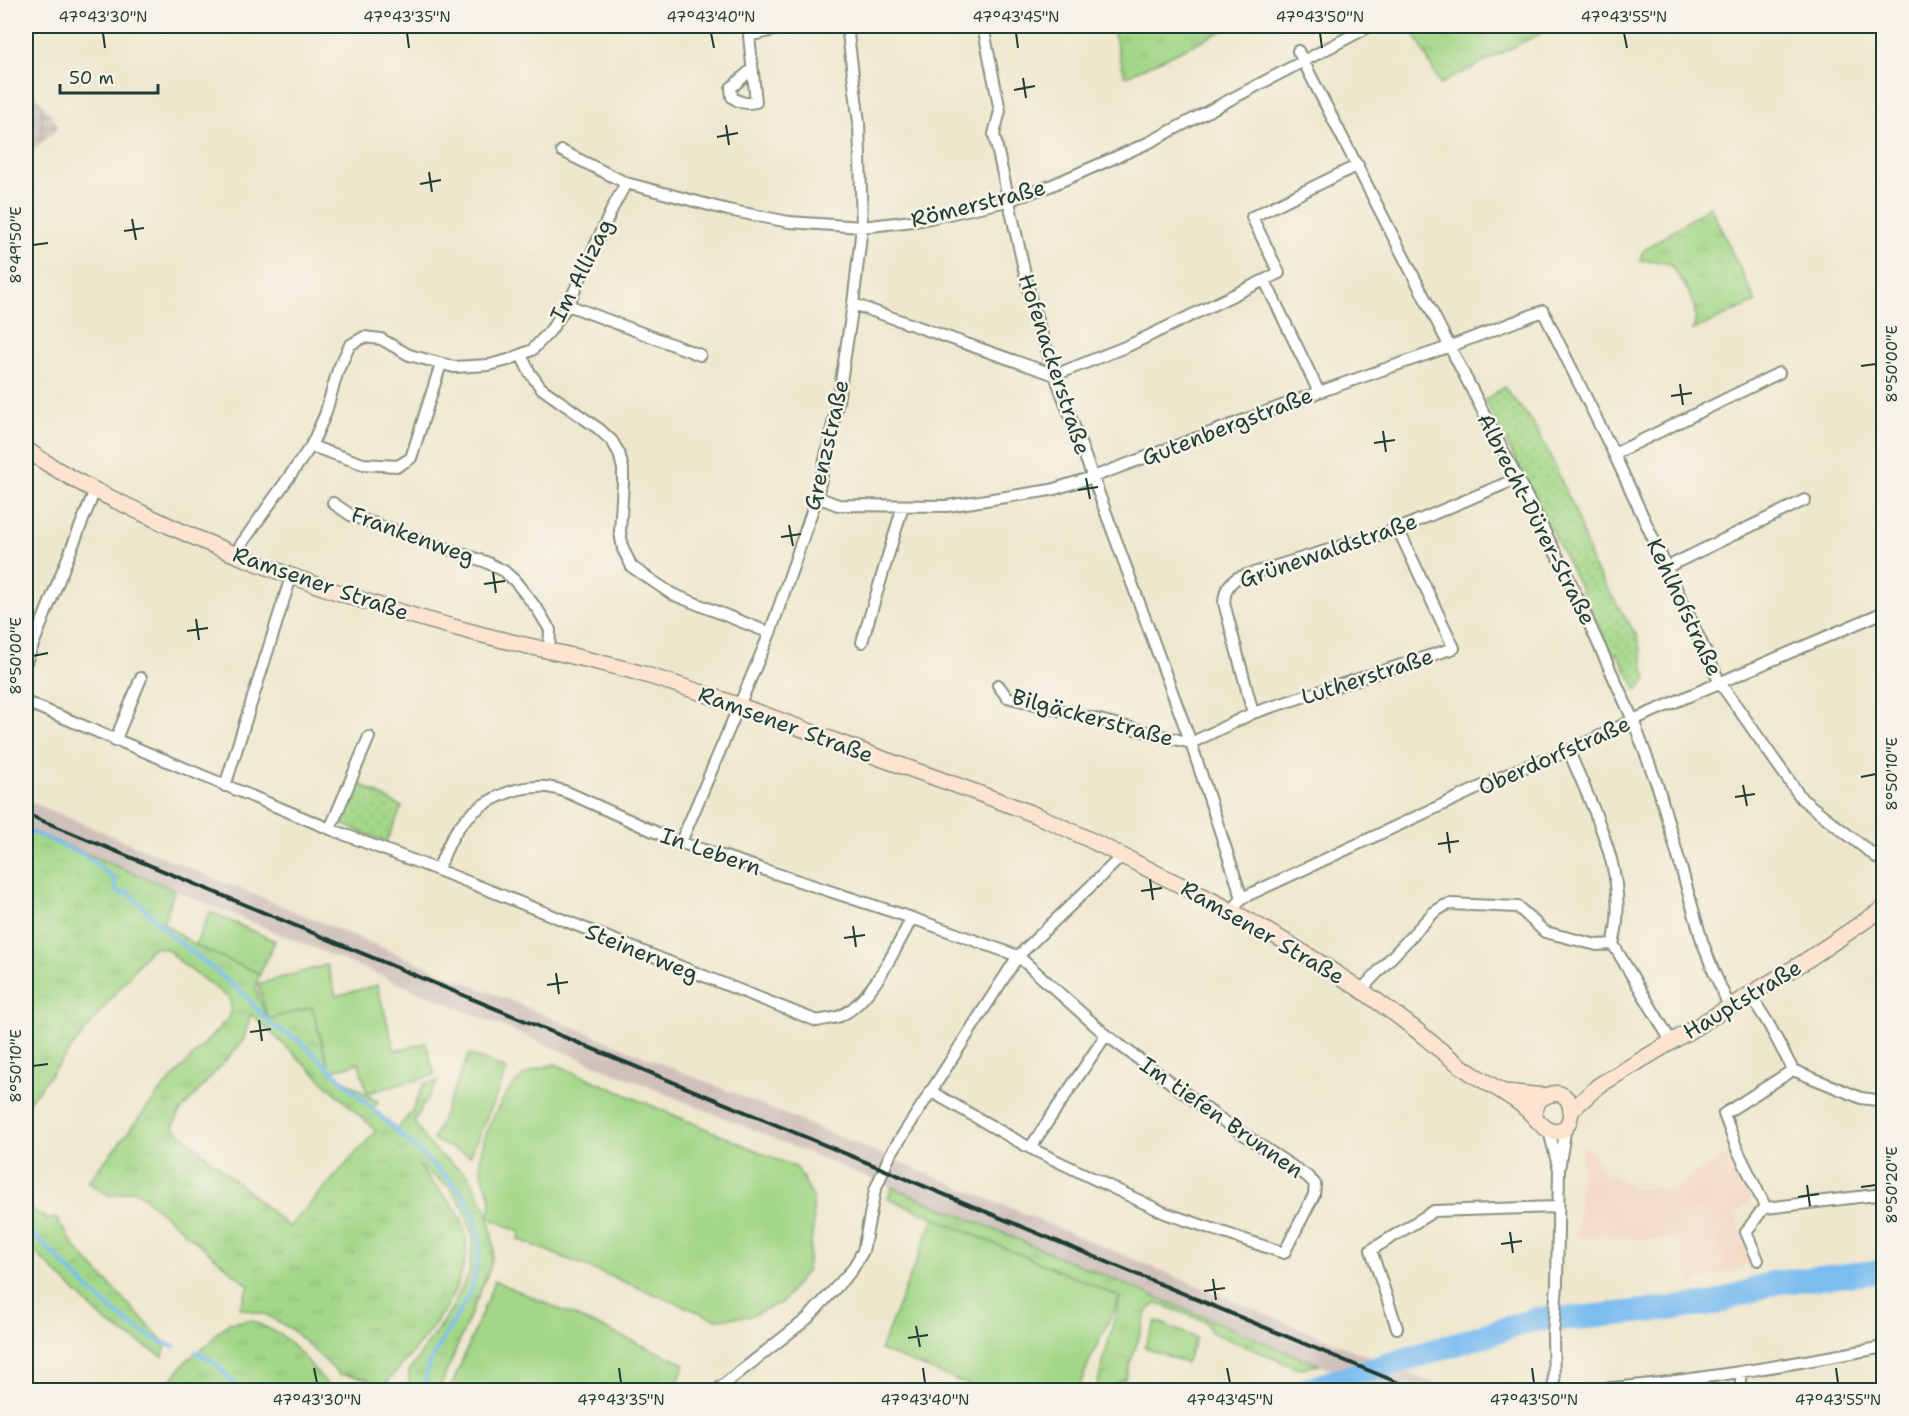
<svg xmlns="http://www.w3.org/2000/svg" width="1909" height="1416" font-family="'Shantell Sans',sans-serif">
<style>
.built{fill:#f3d4bf}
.industrial{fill:url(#industrial-grid)}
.railway{fill:#cfc0bb}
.grass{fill:url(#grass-tufts);stroke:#618a5e;stroke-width:1.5;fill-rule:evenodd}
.park{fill:url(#park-dots);stroke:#618a5e;stroke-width:1.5}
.pitch{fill:#a3d787;stroke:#618a5e;stroke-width:1.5}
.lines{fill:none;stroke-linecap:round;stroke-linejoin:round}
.stream{stroke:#7bbdf0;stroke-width:4}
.river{stroke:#7bbdf0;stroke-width:24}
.minor-casing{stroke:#879280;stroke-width:14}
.secondary-casing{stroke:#879280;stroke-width:18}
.minor{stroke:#fff;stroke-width:10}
.secondary{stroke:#fde4d1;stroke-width:15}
.rail{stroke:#1f3d34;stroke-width:4}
.ticks{fill:none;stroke:#1f3d34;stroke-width:2}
.labels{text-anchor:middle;stroke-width:5;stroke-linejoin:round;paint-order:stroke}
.street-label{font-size:22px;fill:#1f3d34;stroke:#f7f3e8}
.neatline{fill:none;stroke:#1f3d34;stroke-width:2}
.ticks-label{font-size:15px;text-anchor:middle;fill:#1f3d34}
</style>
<defs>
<pattern id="industrial-grid" width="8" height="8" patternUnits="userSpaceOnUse" patternTransform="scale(1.5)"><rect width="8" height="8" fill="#cfc0bb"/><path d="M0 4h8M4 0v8" fill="none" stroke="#a79d99"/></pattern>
<pattern id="grass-tufts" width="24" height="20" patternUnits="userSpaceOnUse" patternTransform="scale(1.5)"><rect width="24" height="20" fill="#a3d787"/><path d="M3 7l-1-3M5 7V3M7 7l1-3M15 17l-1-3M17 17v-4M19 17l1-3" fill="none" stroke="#8cb975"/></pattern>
<pattern id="park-dots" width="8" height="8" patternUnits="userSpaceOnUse" patternTransform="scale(1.5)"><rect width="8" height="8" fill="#a3d787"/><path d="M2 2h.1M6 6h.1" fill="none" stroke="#8cb975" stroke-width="1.8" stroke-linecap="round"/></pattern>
</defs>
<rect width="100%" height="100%" fill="#f7f3e8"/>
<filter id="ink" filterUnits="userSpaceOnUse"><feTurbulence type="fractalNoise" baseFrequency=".0167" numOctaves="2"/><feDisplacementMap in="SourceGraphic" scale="12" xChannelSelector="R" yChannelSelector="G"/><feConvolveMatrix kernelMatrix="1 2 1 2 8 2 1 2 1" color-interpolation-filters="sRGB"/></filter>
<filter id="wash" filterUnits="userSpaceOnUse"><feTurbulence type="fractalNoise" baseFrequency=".008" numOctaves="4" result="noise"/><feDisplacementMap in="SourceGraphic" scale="24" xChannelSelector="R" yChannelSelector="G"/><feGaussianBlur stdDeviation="1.35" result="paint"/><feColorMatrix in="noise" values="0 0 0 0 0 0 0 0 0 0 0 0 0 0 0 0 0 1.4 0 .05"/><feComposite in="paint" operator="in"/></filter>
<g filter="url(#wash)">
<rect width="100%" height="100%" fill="#efe7cd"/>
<!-- built -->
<path class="built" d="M1582,1146h7l16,28 21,8 7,7h34l9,-3 53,-33 22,45 -16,17 18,49 -62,20 -12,-44 -102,-3z"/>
<!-- industrial -->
<path class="industrial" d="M26,81l33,46 -33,29z"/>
<!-- railway -->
<path class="railway" d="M26,800l1423,590h-68l-1355,-561z"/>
<!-- grass -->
<path class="grass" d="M1112,26h120l-107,51z
M1411,26h144l-115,58z
M1710,206l46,96 -63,28c9,-25 -9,-46 -23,-66l-30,-4 3,-9z
M26,829l149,61 -12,33 32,22 65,29 -5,13 12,32 45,-12 18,64 48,31 -5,6 24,21 14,-16 13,-29 14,-3 -24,40 11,18 14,15 29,21 20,38 6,35 -4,20 -51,122h-30v-19l43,-63 17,-35 4,-35 -9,-30 -15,-21 -30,-21c12,20 36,34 44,58 19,57 -47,124 -81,164l-17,-10 -26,-4 -48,-45 -24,-14 -27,-7 9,-22 -114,-96 -25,6 -22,-14 71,-89 70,-76c3,-7 3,-12 0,-19l-44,-32 -18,-17 -13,-2 -4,3 -124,155zM251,1014l125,117 -87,96 -116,-100 7,-15 63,-71z
M892,1187l427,178 -20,4 -88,-37 -5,-10 -49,-19 -9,7 -23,69 -18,11h-11l24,-93 -232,-99z
M26,1207l22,12 8,-1 21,32 89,94 -3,13 -57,-35 -80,-79z
M250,1320l30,14 24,23 28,33h-169l24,-30 23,-17 6,-9 13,-11z"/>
<!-- park -->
<path class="park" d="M1504,387l29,36 13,24 28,61 19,58 44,70 10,44 -10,10 -20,-37 -5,3 -34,-73 -93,-183z
M351,779l51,28 -16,35 -44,-18z"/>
<!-- pitch -->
<path class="pitch" d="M210,912l65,29 -15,33 -65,-29z
M327,965l9,31 41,-11 18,66 31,-8 9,32 -68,18 -8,-30 -29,8 -18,-64 -44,12 -10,-35z
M469,1054l38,16 -37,86 -37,-16z
M555,1064l242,104 16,29v31l-6,42 -24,32 -33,14 -34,3 -198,-80 3,-6 -33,-16c8,-25 -3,-26 -7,-48 -4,-28 21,-78 44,-94 8,-5 21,-8 30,-11z
M934,1218l186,79 -31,65 -11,28h-96l-102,-40z
M495,1281l190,83 -11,26h-224z
M1156,1321l40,17 -10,25 -42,-16z"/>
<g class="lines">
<!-- stream -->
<path class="stream" d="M26,830l57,24 31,25 2,11 6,4 6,-2 42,42 75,61 25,29 30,17 162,151 13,25 5,31 -8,41 -44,77 -4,24
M26,1228c47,41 88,98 148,119
M196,1352l17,9 27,29"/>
<!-- river -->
<path class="river" d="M1306,1390l231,-71 41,-1 135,-14 59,-21 112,-12"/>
</g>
</g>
<g filter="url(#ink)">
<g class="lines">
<!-- minor casing -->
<g class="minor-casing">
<path id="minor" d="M983,26l17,85 -6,23 37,167 24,74 136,368 51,155
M1298,51l270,526 65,143 26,70 43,151 11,29 16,36
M752,69l-21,19 1,9c8,6 14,7 24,5l-7,-66 41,-10
M562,151l64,32 102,27 61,12 73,5 59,-7 86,-19 43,-15 98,-43 222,-117
M1265,281l54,111
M853,304l202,71 75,-30 149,-72 -27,-56 106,-52
M568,305l132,50
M521,355l9,18 11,15 58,41 13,12 7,12 4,16v14l-3,49 3,17 9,18 40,27 98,39
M311,446l52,18 35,2 13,-8 30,-94
M1614,454l165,-81
M817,497l21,8 109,1 104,-16 42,-13 226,-85 132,-46 92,-35 71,143 106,229 82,116 82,64
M333,503l19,13 134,46 18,9 11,10 23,29 12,20 -1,21
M236,556l4,-10 71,-100 14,-31 13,-45 12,-25 14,-8 17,2 28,16 45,12 35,-2 19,-5 24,-10 18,-19 18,-26 45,-98 13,-24
M1667,567l138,-67
M862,642l41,-136
M26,662l69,-172
M998,685l9,12 184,46 62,-30 201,-65 -56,-119
M26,702l304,127 108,41 379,151c7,-2 16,-2 23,-5 32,-14 56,-69 72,-98
M1253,713l-29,-110c1,-12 3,-18 13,-25l161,-49 118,-50
M115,741l26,-63
M1569,751c24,60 62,126 44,193l58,97
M225,786l66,-209
M330,829l39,-92
M681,842l89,-209 47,-136 21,-96 15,-97 9,-77 -3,-104 -12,-97
M438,870c6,-15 11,-30 21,-43 16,-22 51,-40 78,-40 11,-1 22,2 32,6l104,47 239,78 106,38 88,79 110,81 91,60 8,8 -1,11 -30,58 -119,-40 -135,-65 -100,-57
M1232,911l10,-13 275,-128 52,-19 64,-31 251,-108
M1362,989l71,-76 11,-7 6,-2 68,3 27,25 52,13 16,-1
M1749,993l19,30 25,47 68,28 23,3
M1793,1070l-69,44 13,35 28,57 1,2 118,-14
M1549,1131l9,35
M1030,1148l76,-113
M1758,1260l-12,-28 19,-26
M1397,1328l-26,-78 63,-39 124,-4
M1741,1373v17
M717,1390l91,-72 44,-48 11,-19 12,-61 15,-35 128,-199 105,-101
M1554,1390l-1,-56 4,-49 2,-116 7,-43
M1591,1390c99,-8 195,-25 293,-43"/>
</g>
<!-- secondary casing -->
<g class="secondary-casing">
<path id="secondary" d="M26,449c35,26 76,45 116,64 109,53 224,92 341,122 54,14 110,24 163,40 80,24 157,54 234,83 53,19 106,37 158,58 38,16 75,35 112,54 29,15 59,28 87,44 62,34 122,72 178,115 18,15 36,31 56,44 22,14 47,25 65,46 40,46 51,-50 3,-19l-5,12 1,6
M1504,1092l40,4
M1572,1110l26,-24 206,-124 80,-54"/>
</g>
<!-- minor -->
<use href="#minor" class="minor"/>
<!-- secondary -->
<use href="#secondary" class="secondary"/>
<!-- rail -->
<path class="rail" d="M26,814l1390,576"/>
</g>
</g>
<!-- ticks -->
<path class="ticks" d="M103,33l2,15M407,33l2,15M711,33l3,15M1016,33l2,15M1320,33l2,15M1624,33l3,15M1023,78l3,20M1014,90l21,-4M726,125l3,20M717,137l21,-4M429,172l3,20M420,184l21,-4M132,219l4,21M124,231l20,-3M33,245l15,-2M1861,366l15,-2M1680,384l3,21M1671,396l21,-3M1383,431l3,21M1374,443l21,-3M1086,478l4,21M1078,490l20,-3M789,525l4,21M781,537l20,-3M493,572l3,21M484,584l21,-3M196,619l3,21M187,631l21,-3M33,656l15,-3M1861,777l15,-3M1743,785l4,21M1735,797l20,-3M1447,832l3,21M1438,844l21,-3M1150,879l3,21M1141,891l21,-3M853,926l3,21M844,938l21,-3M556,973l3,21M547,985l21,-3M259,1020l3,21M250,1032l21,-3M33,1066l15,-2M1807,1185l3,21M1861,1187l15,-2M1798,1197l21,-3M1510,1232l3,21M1501,1244l21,-3M1213,1279l3,21M1204,1291l21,-3M916,1326l4,21M908,1338l20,-3M314,1368l3,15M619,1368l2,15M923,1368l2,15M1227,1368l3,15M1532,1368l2,15M1836,1368l2,15"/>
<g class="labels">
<!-- street labels -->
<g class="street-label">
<text transform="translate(978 203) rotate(-14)" y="8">Römerstraße</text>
<text transform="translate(581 270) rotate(-63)" y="8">Im Allizag</text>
<text transform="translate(1055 364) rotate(72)" y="8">Hofenackerstraße</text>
<text transform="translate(1227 426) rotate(-21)" y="8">Gutenbergstraße</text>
<text transform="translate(826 445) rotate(-77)" y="8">Grenzstraße</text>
<text transform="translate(1537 519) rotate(63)" y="8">Albrecht-Dürer-Straße</text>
<text transform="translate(413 535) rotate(20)" y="8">Frankenweg</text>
<text transform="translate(1328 550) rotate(-19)" y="8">Grünewaldstraße</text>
<text transform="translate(321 583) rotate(19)" y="8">Ramsener Straße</text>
<text transform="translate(1685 607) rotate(65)" y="8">Kehlhofstraße</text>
<text transform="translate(1367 676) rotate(-18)" y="8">Lutherstraße</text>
<text transform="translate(1093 717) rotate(15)" y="8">Bilgäckerstraße</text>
<text transform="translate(786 724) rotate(20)" y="8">Ramsener Straße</text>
<text transform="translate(1554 755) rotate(-24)" y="8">Oberdorfstraße</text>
<text transform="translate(711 851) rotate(19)" y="8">In Lebern</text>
<text transform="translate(1263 932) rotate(30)" y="8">Ramsener Straße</text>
<text transform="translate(642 952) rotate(22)" y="8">Steinerweg</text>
<text transform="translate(1742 999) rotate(-31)" y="8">Hauptstraße</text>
<text transform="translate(1222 1117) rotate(35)" y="8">Im tiefen Brunnen</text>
</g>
</g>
<!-- margin -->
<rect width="1909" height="1416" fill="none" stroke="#f7f3e8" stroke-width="66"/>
<!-- scale -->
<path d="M60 84v9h98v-9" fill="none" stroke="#1f3d34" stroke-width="3"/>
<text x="69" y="84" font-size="18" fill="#1f3d34" stroke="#f7f3e8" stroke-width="4.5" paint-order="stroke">50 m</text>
<rect x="33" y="33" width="1843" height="1350" class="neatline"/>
<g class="ticks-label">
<text x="103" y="22">47°43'30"N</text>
<text x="407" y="22">47°43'35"N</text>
<text x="711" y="22">47°43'40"N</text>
<text x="1016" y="22">47°43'45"N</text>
<text x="1320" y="22">47°43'50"N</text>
<text x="1624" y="22">47°43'55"N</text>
<text transform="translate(16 245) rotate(-90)" y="5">8°49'50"E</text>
<text transform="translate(1892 364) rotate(-90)" y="5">8°50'00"E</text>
<text transform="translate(16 656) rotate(-90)" y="5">8°50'00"E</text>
<text transform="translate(1892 774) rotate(-90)" y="5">8°50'10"E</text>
<text transform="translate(16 1066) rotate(-90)" y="5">8°50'10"E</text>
<text transform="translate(1892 1185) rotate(-90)" y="5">8°50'20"E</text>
<text x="317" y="1405">47°43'30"N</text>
<text x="621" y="1405">47°43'35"N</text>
<text x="925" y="1405">47°43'40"N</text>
<text x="1230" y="1405">47°43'45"N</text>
<text x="1534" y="1405">47°43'50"N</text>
<text x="1838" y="1405">47°43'55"N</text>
</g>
</svg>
